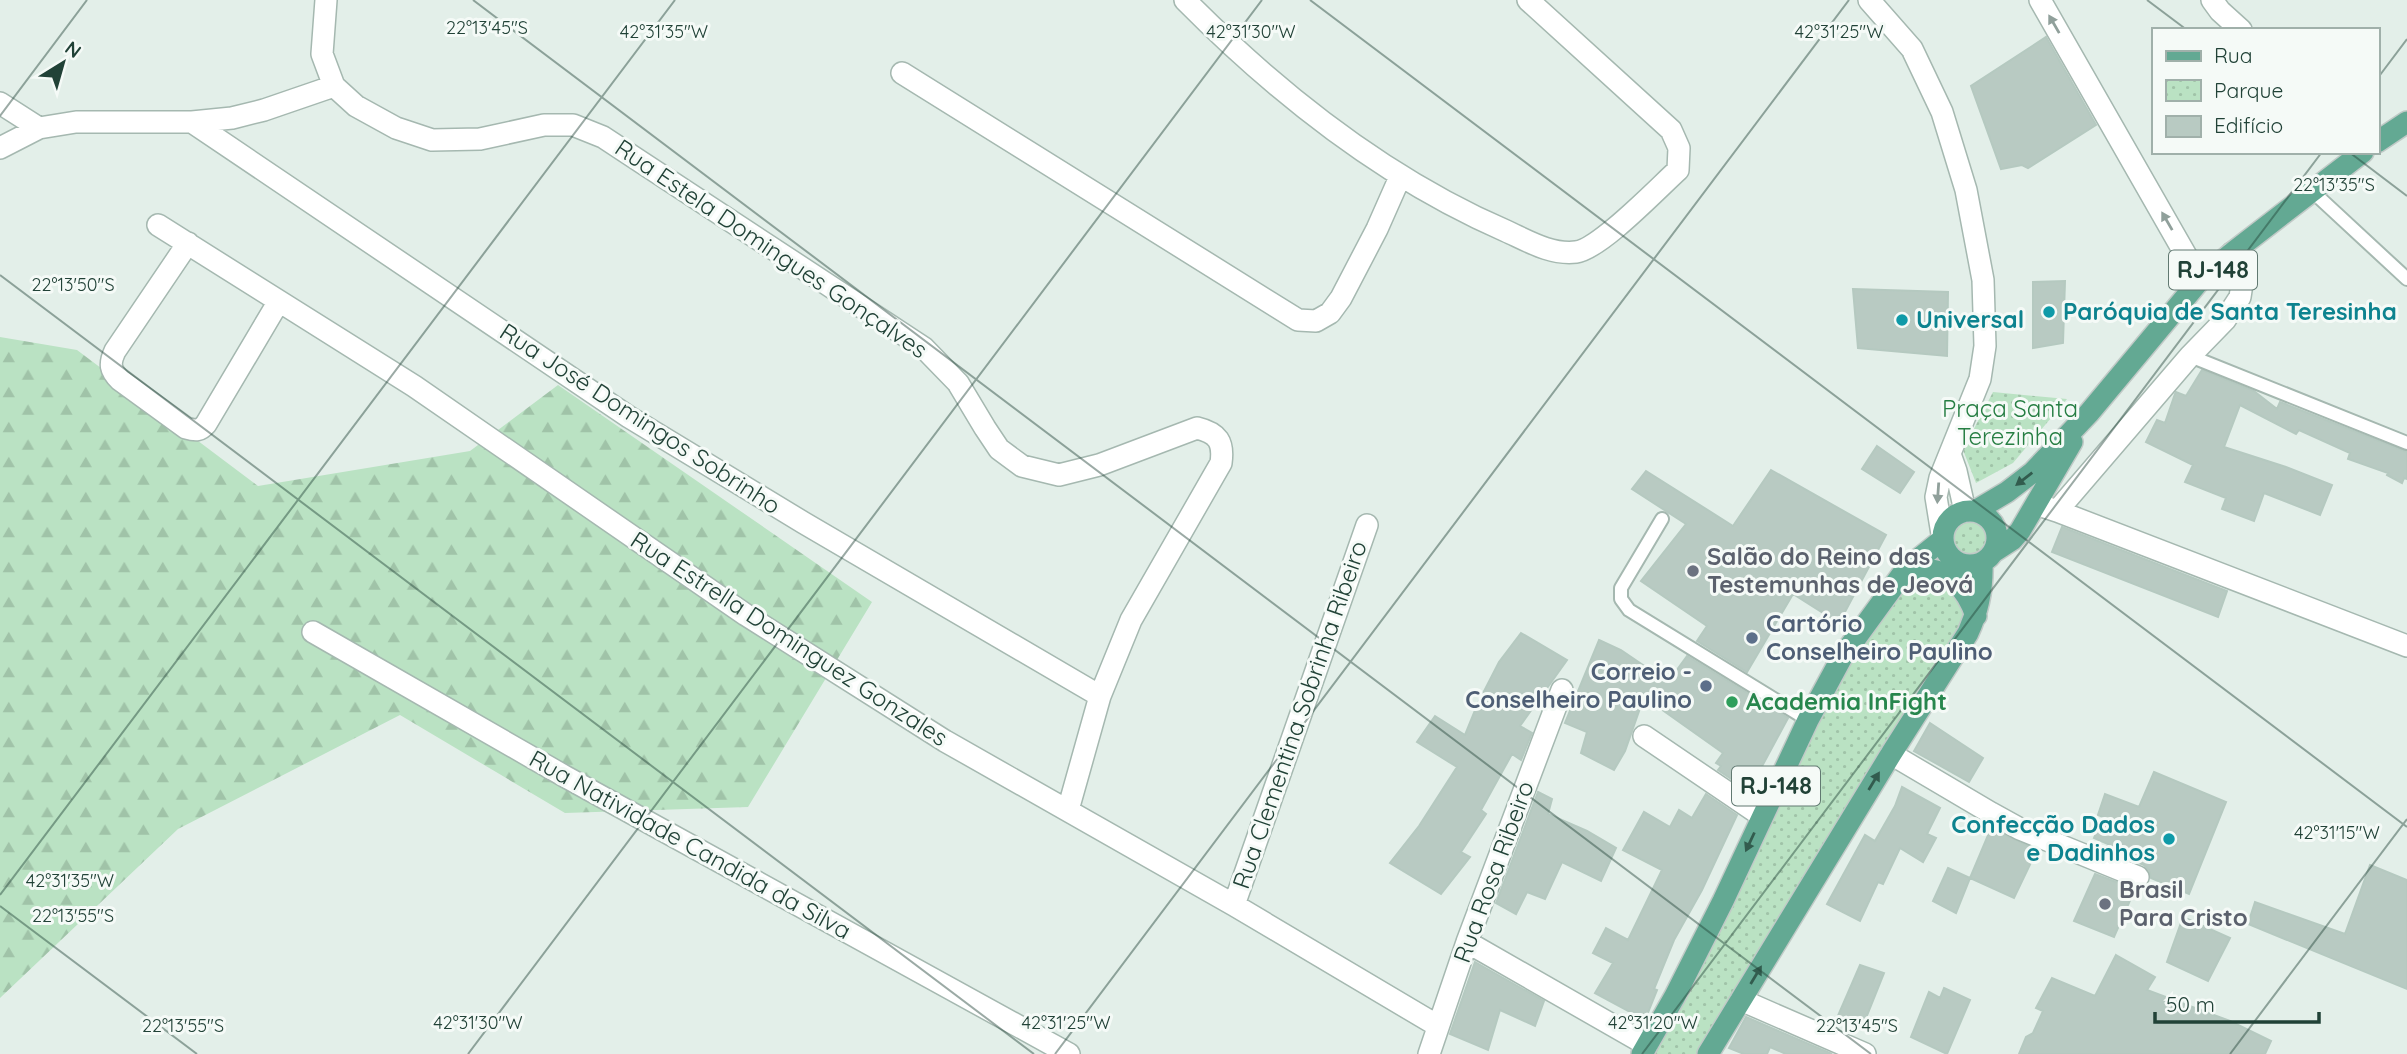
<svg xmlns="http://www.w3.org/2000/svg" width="2407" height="1054" font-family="Quicksand,sans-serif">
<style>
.forest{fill:url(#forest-firs)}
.park{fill:url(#park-dots)}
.building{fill:#b8cac2;stroke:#b5c9c0;stroke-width:2}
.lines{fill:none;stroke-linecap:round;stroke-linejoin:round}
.service-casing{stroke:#a5b8b0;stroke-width:16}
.minor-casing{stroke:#a5b8b0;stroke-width:24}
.tertiary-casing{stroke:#a5b8b0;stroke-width:24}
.primary-casing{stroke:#c1cac7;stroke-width:24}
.service{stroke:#fff;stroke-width:12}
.minor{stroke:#fff;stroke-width:21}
.tertiary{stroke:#fff;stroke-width:21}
.primary{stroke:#63a993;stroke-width:21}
.oneway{fill:#90a09b}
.oneway2{fill:#325c4e}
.ticks{fill:none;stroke:#214237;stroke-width:2;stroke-opacity:0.45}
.culture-dot{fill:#0f9aa8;stroke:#f5faf7;stroke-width:2.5}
.worship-dot{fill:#6b7280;stroke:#f5faf7;stroke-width:2.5}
.service-dot{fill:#5c6f8a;stroke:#f5faf7;stroke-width:2.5}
.leisure-dot{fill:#2e9e5b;stroke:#f5faf7;stroke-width:2.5}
.labels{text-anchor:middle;stroke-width:6;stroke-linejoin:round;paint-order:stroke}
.shield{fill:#f5faf7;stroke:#617971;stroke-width:2}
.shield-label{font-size:23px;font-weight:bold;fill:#214237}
.street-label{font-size:24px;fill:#214237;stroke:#f5faf7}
.culture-label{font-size:24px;font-weight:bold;fill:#0d838f;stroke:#f5faf7;text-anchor:start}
.park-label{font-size:24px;fill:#267e43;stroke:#f5faf7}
.worship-label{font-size:24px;font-weight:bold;fill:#5b616d;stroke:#f5faf7;text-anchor:start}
.service-label{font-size:24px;font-weight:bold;fill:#4e5e75;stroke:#f5faf7;text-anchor:start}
.leisure-label{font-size:24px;font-weight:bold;fill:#27864d;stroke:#f5faf7;text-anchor:start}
.ticks-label{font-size:18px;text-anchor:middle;fill:#214237;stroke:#f5faf7;stroke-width:6;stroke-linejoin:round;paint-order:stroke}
</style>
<defs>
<pattern id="forest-firs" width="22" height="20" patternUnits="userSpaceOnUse" patternTransform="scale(1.75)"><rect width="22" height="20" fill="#bae2c3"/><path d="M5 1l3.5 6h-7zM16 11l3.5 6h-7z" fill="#a0c3a8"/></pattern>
<pattern id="park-dots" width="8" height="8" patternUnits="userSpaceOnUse" patternTransform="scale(1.75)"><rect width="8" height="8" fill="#bae2c3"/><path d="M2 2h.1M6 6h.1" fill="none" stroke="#a0c3a8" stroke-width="1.8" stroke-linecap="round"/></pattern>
</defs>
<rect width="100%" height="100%" fill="#e3efe9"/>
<!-- forest -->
<path class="forest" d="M0,337l77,13 181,136 212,-35 88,-66 314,217 -124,205 -183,6 -165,-98 -222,114 -178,169z"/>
<!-- park -->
<path class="park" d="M1993,392l74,7 -54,64 -37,20 -13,-33z
M1951 539a18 18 0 1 1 36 0a18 18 0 1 1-36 0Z
M1914,570l35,16 17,28 -264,440h-54l83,-145 28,-57 56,-127 38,-64z"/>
<!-- building -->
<path class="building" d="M2046,37l50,88 -68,43 -6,-3 -21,4 -30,-83z
M2065,281l-2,62 -30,5v-66z
M1853,289l95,3 -1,64 -89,-8z
M2202,370l52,21 23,18 3,-7 127,50v27l-3,-1 -2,5 -15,-8 1,-2 -40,-14 2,-6 -51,-23 -3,4 -56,-29 -16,42 62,20 46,18 -12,30 -56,-22 -10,28 -32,-12 4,-11 -41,-16 8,-17 -47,-23 11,-22 8,3 10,-29 1,-2 10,4z
M1877,446l37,26 -14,21 -38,-24z
M1771,470l115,65 -47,88 -46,-29 -46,78 -50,-31 10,-15 -66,-45 45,-57 -54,-35 14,-18 87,55z
M2062,527l165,64 -9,26 -166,-65z
M1521,633l46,27 -47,66 12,7 -11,27 -9,-6 -31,56 5,4 -25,38 9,5 -29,37 -51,-31 29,-37 38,-59 -40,-25 18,-26 30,19 13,-32 21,-41z
M1599,640l22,10 47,32 19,-26 101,62 -35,65 -4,-2 -3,8 -28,-19 3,-4 -5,-3 7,-10 -79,-56 -19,54 -11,19 -33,-17 6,-21 -22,-9z
M1930,723l53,35 -14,24 -55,-31z
M2154,772l72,30 -37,92 -38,-16 -2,-8 -5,-5 -39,-16 3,-5 -14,-6 9,-21 -5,-2 7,-21 34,13z
M1902,787l38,21 -13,26 9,4 -13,24 -23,-14 -17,36 -5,-2 -18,39 -33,-17 38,-69 10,6 20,-35z
M1538,792l14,7 -4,15 39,17 29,17 -15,33 -39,-19 -17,37 -18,-7 -11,22 -20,-11z
M1706,794l31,21 -35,75 -28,50 -20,49 3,1 -12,30 -50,-27 18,-30 -20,-10 13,-25 22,12 34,-70 -39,-20 21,-38 26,15 9,-17 13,8z
M1991,828l46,22 -23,48 -44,-20z
M2370,865l37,15v109l-159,-65 7,-22 90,32z
M1948,868l22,10 -14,35 -23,-12z
M2095,874l40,15 -21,48 -40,-16z
M2183,917l47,21 -22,43 -41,-19z
M2116,955l39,22 -8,13 83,31 41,20 -6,13h-246l7,-17 7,-4 10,-22 -7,-3 16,-30 43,18z
M1475,962l69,39 -9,25 -35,-16 -12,40 -38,-16z
M1860,965l24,8 -22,55 -25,-10z
M1944,988l26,12 -23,54 -36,-17 18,-45 11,6z
M1746,1017l86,37h-46l-16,-7 -3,7h-23l-15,-6z"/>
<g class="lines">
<!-- service casing -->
<g class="service-casing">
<path id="service" d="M2312,191l95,88
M2190,356l217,87
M1662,519l-41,69v11l8,11 179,110"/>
</g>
<!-- minor casing -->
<g class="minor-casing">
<path id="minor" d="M326,0l-4,54 12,32 22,20 40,22 36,12 48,-1 64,-14h29l30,12 321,211 34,35 27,45 14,21 23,17 37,9 40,-10 98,-37c21,5 27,14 24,35l-90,157 -31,76 -32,114
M1185,0c94,95 199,178 321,231 22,10 45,24 70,21 24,-3 82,-64 102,-82l1,-22 -8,-18 -143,-130
M1869,0l43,49 30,63 24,78 17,90 2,66 -5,33 -40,99 -4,19 6,37
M2040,0l160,280
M2212,0l8,11 21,19
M902,73l396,247 18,1 14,-8 11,-15 36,-69 23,-52
M0,103l39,25
M192,122l437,295 175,106 296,173
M0,148l39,-20 37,-6h116l40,-4 32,-8 70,-24
M158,225l256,161 332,229 199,126 289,164 204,121
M188,243l-73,108c-6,13 -5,19 5,29l66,48c10,3 14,3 20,-4l73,-123
M1950,454l6,17 9,40
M2045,507l12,4 133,-155 35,-36 15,-23 2,-13 -10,-31
M2057,511l350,135
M313,632l253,145 503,277
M1644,736l118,80
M1891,754l100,59 29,16 118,48
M1234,905l133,-380
M1467,942l180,103
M1429,1054l38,-112 95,-252"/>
</g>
<!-- tertiary casing -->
<g class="tertiary-casing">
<path id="tertiary" d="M1741,1000l124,54"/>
</g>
<!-- primary casing -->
<g class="primary-casing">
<path id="primary" d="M2377,142l30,-20
M1943 538a27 27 0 1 1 54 0a27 27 0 1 1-54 0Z
M1975,511l32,-19 26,-20 56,-59 111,-133 32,-27 131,-101
M1995,551l17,-11 8,-9 52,-89
M1906,569c37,-5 59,14 70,47
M1642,1054l33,-58 48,-95 85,-181 34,-63 64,-88 36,-29
M1708,1054l183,-300 77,-121c10,-22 15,-45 14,-70"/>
</g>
<!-- service -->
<use href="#service" class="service"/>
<!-- minor -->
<use href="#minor" class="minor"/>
<!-- tertiary -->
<use href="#tertiary" class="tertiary"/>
<!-- primary -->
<use href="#primary" class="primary"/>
</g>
<!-- one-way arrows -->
<defs><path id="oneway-solid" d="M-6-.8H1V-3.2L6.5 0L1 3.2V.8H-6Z" transform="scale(1.75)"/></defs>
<g class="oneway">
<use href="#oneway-solid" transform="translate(2054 24) rotate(-120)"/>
<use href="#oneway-solid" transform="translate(2167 221) rotate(-120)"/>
<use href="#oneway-solid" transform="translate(1938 493) rotate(94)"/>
</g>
<g class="oneway2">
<use href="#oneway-solid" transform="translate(2024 479) rotate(142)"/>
<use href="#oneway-solid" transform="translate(1874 781) rotate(-59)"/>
<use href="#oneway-solid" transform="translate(1750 842) rotate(115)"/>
<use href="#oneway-solid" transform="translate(1756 975) rotate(-59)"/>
</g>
<!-- ticks -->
<path class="ticks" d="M473,0l1398,1054M1310,0l1097,827M2147,0l40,30M2377,79l30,-40M0,116l87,-116M2349,152l58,44M0,275l1034,779M0,895l675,-895M0,906l197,148M468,1054l794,-1054M1055,1054l794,-1054M1642,1054l680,-902M2230,1054l177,-235"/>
<!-- markers -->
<g class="culture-dot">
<circle cx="2049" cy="312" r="7"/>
<circle cx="1902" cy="320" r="7"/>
<circle cx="2169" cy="839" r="7"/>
</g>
<g class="worship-dot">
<circle cx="1693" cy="571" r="7"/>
<circle cx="2105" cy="904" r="7"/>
</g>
<g class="service-dot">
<circle cx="1752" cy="638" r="7"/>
<circle cx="1706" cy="686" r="7"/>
</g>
<circle class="leisure-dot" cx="1732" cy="702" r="7"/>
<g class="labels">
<!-- shield labels -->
<g class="shield">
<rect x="2169" y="250.5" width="88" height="39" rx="5"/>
<rect x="1732" y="766.5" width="88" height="39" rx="5"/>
</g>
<g class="shield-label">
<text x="2213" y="278">RJ-148</text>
<text x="1776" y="794">RJ-148</text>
</g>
<!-- street labels -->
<g class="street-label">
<text transform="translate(771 249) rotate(34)" y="8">Rua Estela Domingues Gonçalves</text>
<text transform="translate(640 419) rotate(33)" y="8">Rua José Domingos Sobrinho</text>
<text transform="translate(789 639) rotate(33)" y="8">Rua Estrella Dominguez Gonzales</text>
<text transform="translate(1300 715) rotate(-71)" y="8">Rua Clementina Sobrinha Ribeiro</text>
<text transform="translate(690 845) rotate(29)" y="8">Rua Natividade Candida da Silva</text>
<text transform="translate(1494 872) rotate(-70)" y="8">Rua Rosa Ribeiro</text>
</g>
<!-- culture labels -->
<g class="culture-label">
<text x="2063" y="320">Paróquia de Santa Teresinha</text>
<text x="1916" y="328">Universal</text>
<text x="2155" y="833" text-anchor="end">Confecção Dados<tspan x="2155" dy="28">e Dadinhos</tspan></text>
</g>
<!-- park labels -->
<g class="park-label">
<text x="2010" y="417">Praça Santa<tspan x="2010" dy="28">Terezinha</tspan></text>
</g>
<!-- worship labels -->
<g class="worship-label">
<text x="1707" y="565">Salão do Reino das<tspan x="1707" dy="28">Testemunhas de Jeová</tspan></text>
<text x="2119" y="898">Brasil<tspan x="2119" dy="28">Para Cristo</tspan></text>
</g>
<!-- service labels -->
<g class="service-label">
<text x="1766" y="632">Cartório<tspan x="1766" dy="28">Conselheiro Paulino</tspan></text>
<text x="1692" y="680" text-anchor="end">Correio -<tspan x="1692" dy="28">Conselheiro Paulino</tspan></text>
</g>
<!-- leisure labels -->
<g class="leisure-label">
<text x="1746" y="710">Academia InFight</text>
</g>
</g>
<g class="ticks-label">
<text x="487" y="34">22°13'45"S</text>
<text x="664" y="38">42°31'35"W</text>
<text x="1251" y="38">42°31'30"W</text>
<text x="1839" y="38">42°31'25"W</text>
<text x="2334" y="191">22°13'35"S</text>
<text x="73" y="291">22°13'50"S</text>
<text x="2337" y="839">42°31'15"W</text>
<text x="70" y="887">42°31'35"W</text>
<text x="73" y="922">22°13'55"S</text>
<text x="478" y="1029">42°31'30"W</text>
<text x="1066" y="1029">42°31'25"W</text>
<text x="1653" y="1029">42°31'20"W</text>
<text x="183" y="1032">22°13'55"S</text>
<text x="1857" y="1032">22°13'45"S</text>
</g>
<!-- legend -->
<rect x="2152" y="28" width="228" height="126" fill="#f5faf7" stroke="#a0b0aa" stroke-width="2"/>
<rect x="2166" y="51" width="35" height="10" fill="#63a993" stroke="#a0b0aa" stroke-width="2"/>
<text x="2214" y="63" font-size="21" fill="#214237">Rua</text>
<rect x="2166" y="80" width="35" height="21" fill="url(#park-dots)" stroke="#a0b0aa" stroke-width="2"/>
<text x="2214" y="98" font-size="21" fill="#214237">Parque</text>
<rect x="2166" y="116" width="35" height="21" fill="#b8cac2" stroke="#a0b0aa" stroke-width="2"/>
<text x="2214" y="133" font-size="21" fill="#214237">Edifício</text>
<!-- north arrow -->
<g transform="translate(63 63) rotate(37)" stroke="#f5faf7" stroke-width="5" paint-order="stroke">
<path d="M0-5L12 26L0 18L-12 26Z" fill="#214237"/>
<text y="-10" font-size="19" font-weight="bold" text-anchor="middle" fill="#214237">N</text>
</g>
<!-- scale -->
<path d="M2155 1012v10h164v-10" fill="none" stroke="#214237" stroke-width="3.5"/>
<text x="2166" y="1012" font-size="21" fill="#214237" stroke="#f5faf7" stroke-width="5" paint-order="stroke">50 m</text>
</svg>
